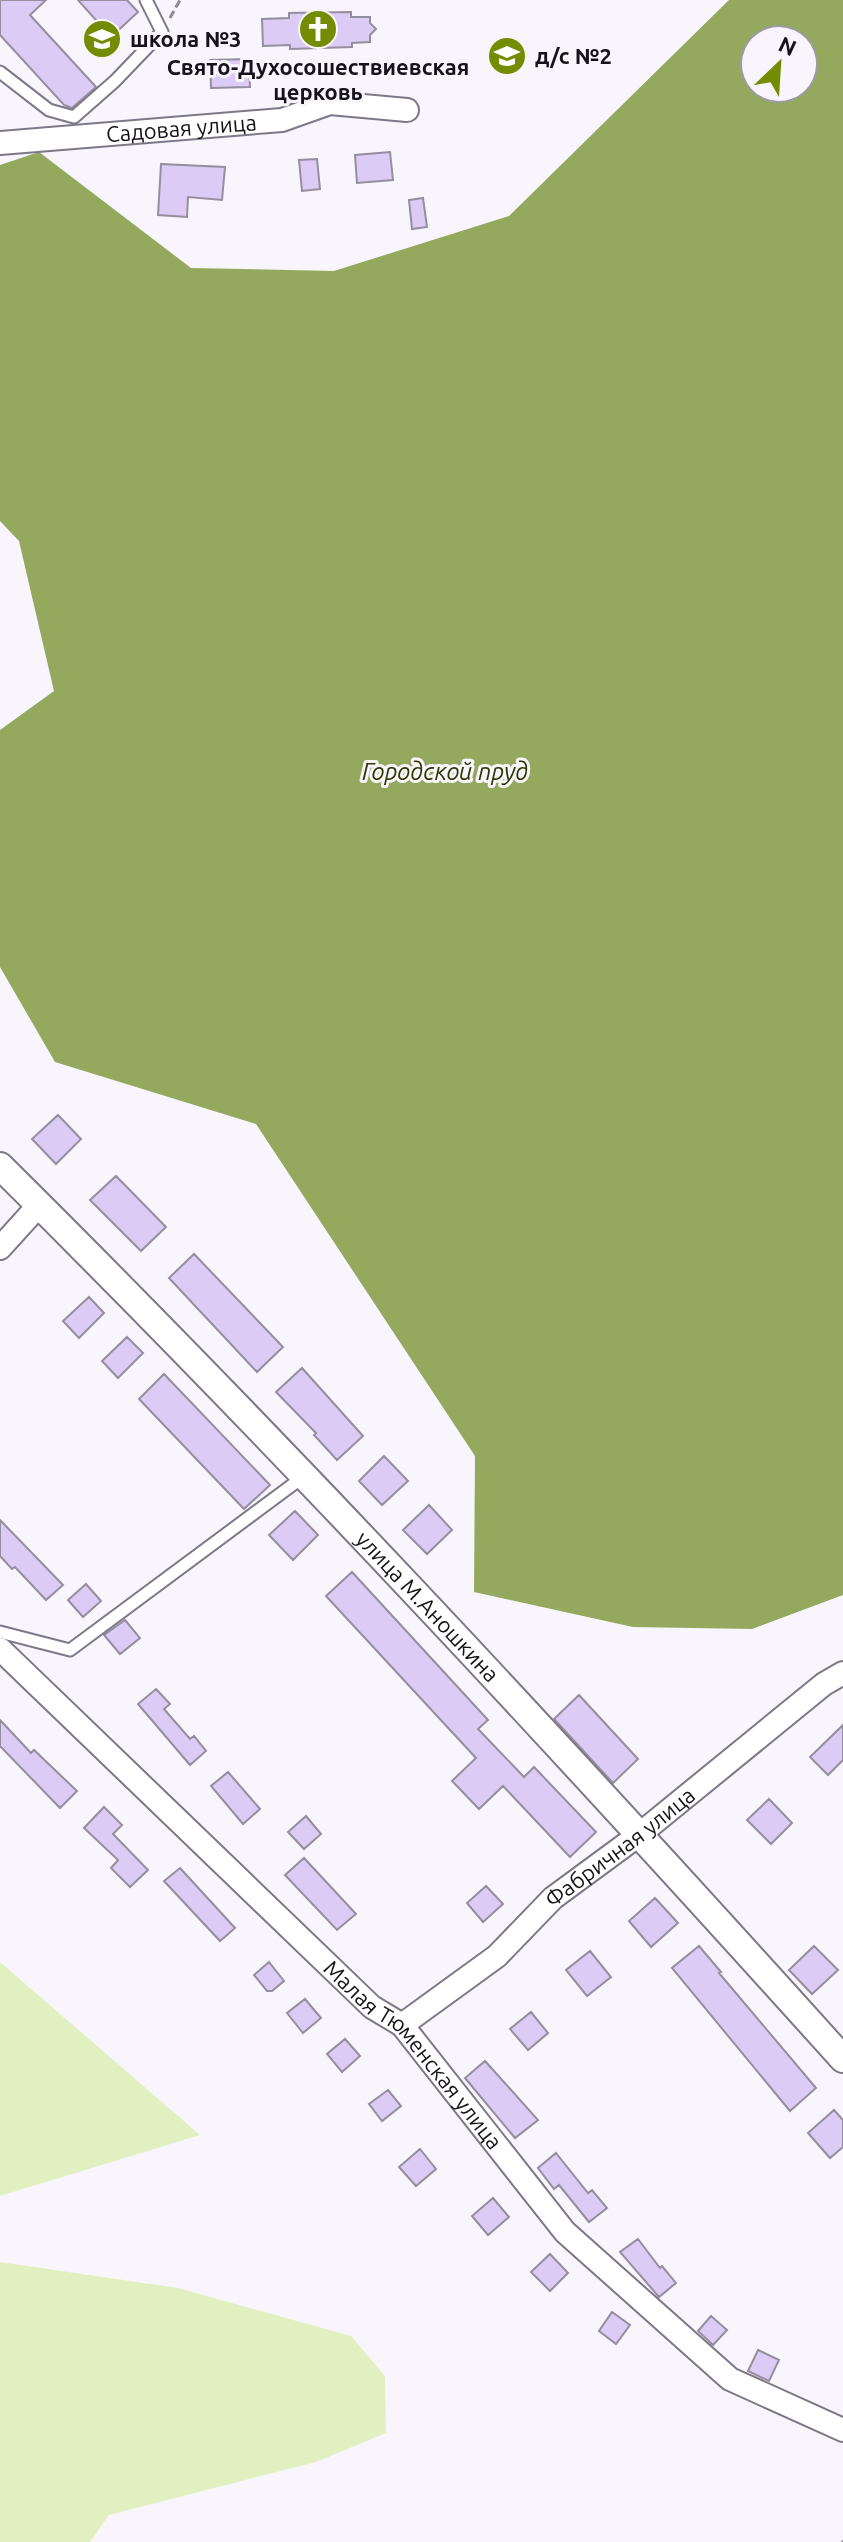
<svg xmlns="http://www.w3.org/2000/svg" width="843" height="2542" font-family="Ubuntu,sans-serif">
<style>
.green{fill:#e2f0c1}
.water{fill:#94a85e;fill-rule:evenodd}
.building{fill:#dccbf5;stroke:#958e9f;stroke-width:2}
.lines{fill:none;stroke-linecap:round;stroke-linejoin:round}
.service-casing{stroke:#7d7787;stroke-width:15}
.minor-casing{stroke:#7d7787;stroke-width:26}
.tertiary-casing{stroke:#7d7787;stroke-width:30}
.path{stroke:#8e8b92;stroke-width:3;stroke-dasharray:8 4;stroke-linecap:butt}
.service{stroke:#fff;stroke-width:11}
.minor{stroke:#fff;stroke-width:22}
.tertiary{stroke:#fff;stroke-width:26}
.labels{text-anchor:middle;stroke-width:6;stroke-linejoin:round;paint-order:stroke}
.poi-label{font-size:22px;font-weight:bold;fill:#151219;stroke:#f8f5fc;text-anchor:start}
.street-label{font-size:22px;fill:#151219;stroke:#f8f5fc}
.water-label{font-size:24px;font-style:italic;fill:#2d3900;stroke:#f8f5fc}
</style>
<rect width="100%" height="100%" fill="#f8f5fc"/>
<!-- green -->
<path class="green" d="M0,1962l200,173 -200,61z
M0,2262l178,26 173,48 34,40 1,57 -70,29 -207,53 -19,27h-90z"/>
<!-- water -->
<path class="water" d="M729,0h114v1595l-91,34 -119,-2 -159,-35 1,-136 -219,-332 -201,-62 -55,-95v-237l54,-39 -35,-150 -19,-20v-356l39,-13 152,116 143,3 175,-55zM755,40h48v48h-48z"/>
<!-- building -->
<path class="building" d="M0,0h46l-16,15 66,72 -24,21 -8,-3 -64,-70z
M78,0h49l11,12 -27,25z
M351,12v5h19v6l6,6 -6,6v7l-18,1v4l-62,2v-4l-27,1 -1,-27 27,-1v-5z
M249,59l1,28 -39,1 -1,-28z
M390,152l3,28 -36,3 -2,-28z
M317,159l3,30 -18,2 -3,-31z
M161,164l64,3 -3,33 -34,-3 -1,20 -29,-2z
M423,198l4,29 -15,2 -3,-29z
M58,1115l23,24 -25,25 -24,-25z
M116,1176l50,51 -25,24 -51,-51z
M194,1254l89,93 -26,25 -88,-94z
M89,1297l15,16 -25,25 -16,-17z
M127,1337l16,16 -25,25 -16,-17z
M302,1368l61,68 -26,24 -23,-25 2,-2 -40,-41z
M164,1374l106,111 -26,24 -105,-110z
M384,1456l24,25 -26,24 -23,-24z
M429,1505l23,25 -25,24 -24,-24z
M295,1511l23,24 -25,25 -24,-25z
M0,1520l63,65 -17,15 -31,-33 -3,2 -12,-13z
M352,1572l136,148 -10,9 46,48 10,-10 62,65 -26,25 -67,-71 -24,23 -27,-28 24,-23 -150,-162z
M86,1584l15,17 -18,16 -15,-17z
M125,1620l15,18 -20,16 -16,-19z
M156,1689l14,15 -6,5 26,30 4,-3 12,15 -16,14 -52,-61z
M579,1695l59,64 -25,24 -59,-64z
M0,1720l31,33 3,-3 43,41 -17,17 -60,-62z
M843,1725v35l-15,15 -18,-18z
M228,1772l32,37 -17,15 -32,-38z
M769,1799l23,24 -21,21 -24,-24z
M104,1807l18,18 -9,9 35,36 -18,17 -19,-19 7,-8 -34,-32z
M306,1816l15,18 -17,15 -16,-17z
M304,1858l52,56 -19,16 -52,-55z
M180,1868l55,60 -15,13 -56,-60z
M486,1886l17,18 -20,18 -16,-19z
M655,1898l23,25 -27,24 -22,-26z
M699,1946l22,26 -2,1 97,115 -26,23 -118,-143z
M814,1946l24,24 -26,24 -23,-24z
M590,1951l21,26 -24,19 -21,-26z
M269,1962l15,19 -12,10h-5l-13,-16z
M305,1999l16,19 -18,15 -16,-20z
M531,2012l17,21 -20,17 -18,-21z
M345,2039l15,17 -18,16 -15,-18z
M485,2061l53,59 -23,18 -50,-60z
M388,2090l13,16 -19,15 -13,-17z
M834,2110l9,10v27l-13,11 -22,-25z
M420,2149l16,20 -20,17 -17,-19z
M556,2153l32,40 4,-3 15,18 -18,14 -30,-37 -5,4 -16,-21z
M493,2198l16,19 -21,18 -16,-19z
M638,2239l22,29 2,-2 14,17 -17,14 -39,-45z
M550,2254l18,19 -18,18 -19,-19z
M612,2312l18,13 -14,19 -17,-13z
M711,2316l16,14 -14,15 -15,-14z
M758,2350l21,10 -10,21 -21,-10z"/>
<g class="lines">
<!-- service casing -->
<g class="service-casing">
<path id="service" d="M0,72l49,38 25,7 41,-36 47,-49 -16,-32
M0,1632l70,18 233,-173"/>
</g>
<!-- minor casing -->
<g class="minor-casing">
<g id="minor">
<path id="s1" d="M0,143l282,-23 48,-17 77,7"/>
<path d="M0,1248l39,-43"/>
<path id="s2" d="M0,1649l372,358 30,18 163,207 165,147 113,51"/>
<path id="s3" d="M402,2025l95,-69 56,-58 87,-64 184,-150 19,-11"/>
</g>
</g>
<!-- tertiary casing -->
<g class="tertiary-casing">
<g id="tertiary">
<path id="s4" d="M0,1166c291,288 569,589 843,893"/>
</g>
</g>
<!-- path -->
<path class="path" d="M170,18l10,-18
M842,2542l1,-1"/>
<!-- service -->
<use href="#service" class="service"/>
<!-- minor -->
<use href="#minor" class="minor"/>
<!-- tertiary -->
<use href="#tertiary" class="tertiary"/>
</g>
<!-- icons -->
<defs>
<g id="church-disc" transform="scale(2)"><circle r="9.5" fill="#738c01" stroke="#f8f5fc"/><path d="M-1.2-6h2.4v3.5h3.3v2.4h-3.3V6h-2.4V-.1h-3.3v-2.4h3.3Z" fill="#fff"/></g>
<g id="school-disc" transform="scale(2)"><circle r="9.5" fill="#738c01" stroke="#f8f5fc"/><path d="M0-5L7-2L0 1L-7-2ZM-4 1L0 2.5L4 1V4Q0 6-4 4Z" fill="#fff"/></g>
</defs>
<g fill-rule="evenodd">
<use href="#church-disc" x="318" y="29"/>
<use href="#school-disc" x="102" y="39"/>
<use href="#school-disc" x="507" y="56"/>
</g>
<g class="labels">
<!-- poi labels -->
<g class="poi-label">
<text x="130" y="47">школа №3</text>
<text x="535" y="64">д/с №2</text>
<text x="318" y="75" text-anchor="middle">Свято-Духосошествиевская<tspan x="318" dy="25">церковь</tspan></text>
</g>
<!-- street labels -->
<g class="street-label">
<text dy="8" stroke="none"><textPath href="#s1" startOffset="182">Садовая улица</textPath></text>
<text dy="8" stroke="none"><textPath href="#s4" startOffset="614">улица М.Аношкина</textPath></text>
<text dy="8" stroke="none"><textPath href="#s3" startOffset="282">Фабричная улица</textPath></text>
<text dy="8" stroke="none"><textPath href="#s2" startOffset="580">Малая Тюменская улица</textPath></text>
</g>
<!-- water labels -->
<g class="water-label">
<text x="445" y="780">Городской пруд</text>
</g>
</g>
<!-- north arrow -->
<g transform="translate(779 64) rotate(25)"><circle r="38" fill="#f8f5fc" stroke="#9d9aa1" stroke-width="2"/>
<path d="M0-6L14 30L0 20L-14 30Z" fill="#738c01"/>
<text y="-12" font-size="22" font-weight="bold" text-anchor="middle" fill="#151219">N</text>
</g>
</svg>
